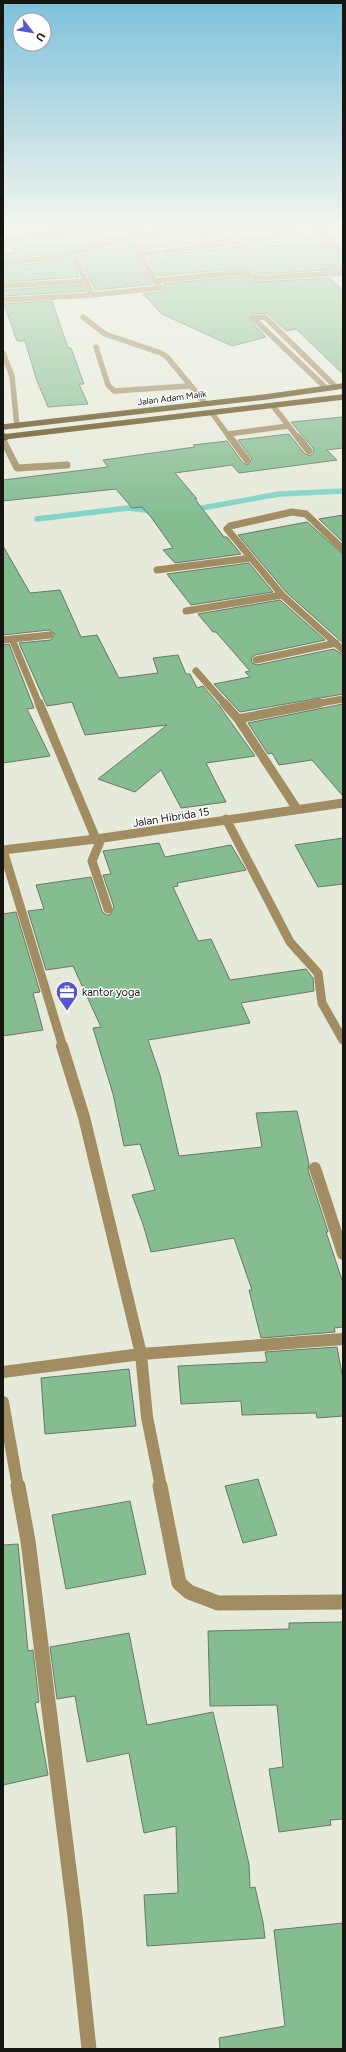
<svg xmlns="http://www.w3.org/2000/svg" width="346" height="2052" font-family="Figtree,sans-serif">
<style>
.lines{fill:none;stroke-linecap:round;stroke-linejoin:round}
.stream{stroke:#80d4c7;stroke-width:5.5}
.building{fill:#85bd91;stroke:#6a776c}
.minor-far4{stroke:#a18d61;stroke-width:5.5}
.minor-far3{stroke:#a18d61;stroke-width:7}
.minor-far2{stroke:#a18d61;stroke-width:9}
.minor-far1{stroke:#a18d61;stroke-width:12}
.minor{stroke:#a18d61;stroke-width:15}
.major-far1{stroke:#5a450f;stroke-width:5.5}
.major{stroke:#5a450f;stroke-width:7}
.labels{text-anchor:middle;stroke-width:3;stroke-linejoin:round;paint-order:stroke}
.far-street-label{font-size:9px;fill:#151611;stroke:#fff}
.street-label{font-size:11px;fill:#151611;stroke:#fff}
.poi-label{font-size:11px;fill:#151611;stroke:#fff;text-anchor:start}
</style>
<rect width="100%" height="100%" fill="#e6eada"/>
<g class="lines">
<!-- stream -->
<path class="stream" d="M191,510l88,-16 64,-3
M37,519l91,-11 26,3"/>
</g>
<!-- building -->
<path class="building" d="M65,230h78l-86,23 -54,6v-4l15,-3 -10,-7 54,-11z
M163,230h33l9,12 -63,8 -6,-10 24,-6z
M205,230h94l-84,11z
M329,235l7,6 -12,1 -2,6 4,2 17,-1v20l-85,5 -14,-5h-11l-75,7 -11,-18z
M128,243l25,41 -58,6 -16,-34z
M71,258l8,19 -76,5v-15l56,-6z
M233,277h9l15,5 73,-4 13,12v84l-47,-45 -10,2 -19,-18 -15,1 -3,5 17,18 -34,9 -70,-32 -19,-20 19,-2 2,-4 -1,-4z
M83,285l3,6 -83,5v-6z
M52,301l16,47h3l13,36h-5l9,20 -40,3 -11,-26 -12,-40h-8l-13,-37z
M343,417v31l-16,2 10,10 -98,13 -7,-8 -57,8 22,26h-2l29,38h3l14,17 -66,9 -12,-13 10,-2 -22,-31 -9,-10 -10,1 -16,-19 -113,12v-21l105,-13 -5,-7 92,-13 -2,-2 34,-4 16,22 5,2 4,-6 -14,-19 51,-6 16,20 5,2 4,-4 -1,-4 -22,-26z
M343,515v27l-24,-23z
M307,522l36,32v89l-57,-51 -48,-57z
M3,546l27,47 30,-3 21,47 16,-2 22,43 39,-5 -5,-15 25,-3 8,19h4l7,14 6,-2 15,18 37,52 -49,7 20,39 -45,6 -20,-38 -26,22 -37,-13 69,-54 -82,10 -13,-33 -25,4 -28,-63 32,-3 4,-6 -6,-4 -46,5z
M249,563l24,29 -82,13 -24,-31z
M280,600l45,40 -70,15 -4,3 1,5 5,2 77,-16 9,6v39l-103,18 -26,-28 36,-7 -5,-5 5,-1 -34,-39h-3l-15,-18z
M9,644l25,64 -7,1 23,47 -47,7v-118z
M343,704v92l-31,-36 -33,5 -7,-12 -4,1 -20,-31z
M343,838v46l-25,3 -23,-42z
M159,843l6,14 66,-12 15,25 -69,13 1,3 -5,1 25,54 13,-2 19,41 76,-11 7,9 1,13 -73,12 9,20 -102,17 12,35 19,81 83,-9 -6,-34 41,-2 12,53 -1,6 20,62h-2l17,51v44l-9,1 1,4 -74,6 -12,-48h3l-18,-52 -83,14 -8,-28 -11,-29 23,-5 -15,-46 -16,2 -11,-52 -20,-66 8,-1 -28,-61 -27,4 -18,-59 16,-2 -8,-24 55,-8 11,34 4,4h4l4,-8 -11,-32 8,-1 -8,-23z
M16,912l24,80 -7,1 10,37 -40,6v-122z
M337,1347l6,32v37l-26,2 -1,-5 -74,2 -1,-14 -60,3 -3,-38 89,-4 -2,-10z
M129,1369l7,57 -91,8 -4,-56z
M258,1479l19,56 -34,8 -18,-57z
M130,1501l16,73 -80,15 -14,-74z
M18,1544l10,107 5,-1 6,52 -4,1 13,72 -45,10v-240z
M343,1622v197l-13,1 1,5 -52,7 -10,-63 14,-2 -6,-62 -67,1 -2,-75 81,-2v-6z
M129,1633l18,92 66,-13 36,152 1,24 5,-1 8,35 2,16 -118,8 -3,-51 34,-2 -2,-67 -32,7 -15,-80 -42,9 -12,-66 -18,3 -7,-52z
M343,1923v126h-123l-1,-11 66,-12 -11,-96z"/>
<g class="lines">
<!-- minor-far4 -->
<path class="minor-far4" d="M200,230l13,15
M3,242l58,-12
M326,246l17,-1
M73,253l19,42
M139,255l192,-25
M3,263l55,-6 101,-27
M155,281l78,-8h10l14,5 86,-5
M3,286l84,-5
M3,300l89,-5 68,-7 -30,-50
M83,317l22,17 56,19 6,4 38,46
M96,347l12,38 6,6 75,-5
M3,353l9,23 5,50
M326,388l-73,-70 12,-1 71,70
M273,406l25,32
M212,413l18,25
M228,434l60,-8"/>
<!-- minor-far3 -->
<path class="minor-far3" d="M230,437l17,23
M298,437l11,14
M3,440l14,28 50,-3
M343,549l-37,-35 -14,-2 -62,14 -3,3 55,66 61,55
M157,570l94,-12
M186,611l96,-16
M12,639l27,65
M3,640l47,-5
M256,660l80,-17
M196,671l29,33
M315,704l28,-5"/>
<!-- minor-far2 -->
<path class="minor-far2" d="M39,703l57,136
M224,703l14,16 59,90
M238,719l82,-16
M226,819l64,123 28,31 4,30 21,37
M101,839l-9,22 16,48
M3,850l60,197
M3,850l93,-11 247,-36"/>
<!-- minor-far1 -->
<path class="minor-far1" d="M62,1046l22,71 57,237 6,63 14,70
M315,1168l28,86
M3,1372l138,-18 202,-15
M3,1402l15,85"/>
<!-- minor -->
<path class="minor" d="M18,1486l10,55 47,376 14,132
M160,1486l19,97 10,9 29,11 125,-1"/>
<!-- major-far1 -->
<path class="major-far1" d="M3,427l262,-30 78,-11
M3,437l340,-40"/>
<!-- major -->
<path class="major" d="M3,437h2"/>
</g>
<!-- sky -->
<linearGradient id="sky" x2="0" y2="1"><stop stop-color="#7ec1db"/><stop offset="0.44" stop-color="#f4f6ee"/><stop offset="1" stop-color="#f4f6ee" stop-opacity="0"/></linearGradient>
<rect width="346" height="517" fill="url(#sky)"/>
<!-- icons -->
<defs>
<g id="office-pin" transform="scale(1.15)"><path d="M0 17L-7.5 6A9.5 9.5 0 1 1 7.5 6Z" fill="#5855cd" stroke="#fff"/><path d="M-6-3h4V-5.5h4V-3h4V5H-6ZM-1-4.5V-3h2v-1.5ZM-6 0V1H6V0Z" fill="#fff"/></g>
</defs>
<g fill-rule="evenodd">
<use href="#office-pin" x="67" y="992"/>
</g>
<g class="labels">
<!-- far-street labels -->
<g class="far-street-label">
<text transform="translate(172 398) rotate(-7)" y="3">Jalan Adam Malik</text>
</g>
<!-- street labels -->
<g class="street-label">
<text transform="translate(171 817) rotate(-9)" y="4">Jalan Hibrida 15</text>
</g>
<!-- poi labels -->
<g class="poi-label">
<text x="82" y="996">kantor yoga</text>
</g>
</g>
<!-- border -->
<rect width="346" height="2052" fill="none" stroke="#151611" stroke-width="8"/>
<!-- north arrow -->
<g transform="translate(32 32) rotate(121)"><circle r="19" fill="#ffffff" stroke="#a1a2a0"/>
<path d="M0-3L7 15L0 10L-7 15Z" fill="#5855cd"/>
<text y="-6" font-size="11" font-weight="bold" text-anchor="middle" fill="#151611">U</text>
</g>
</svg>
